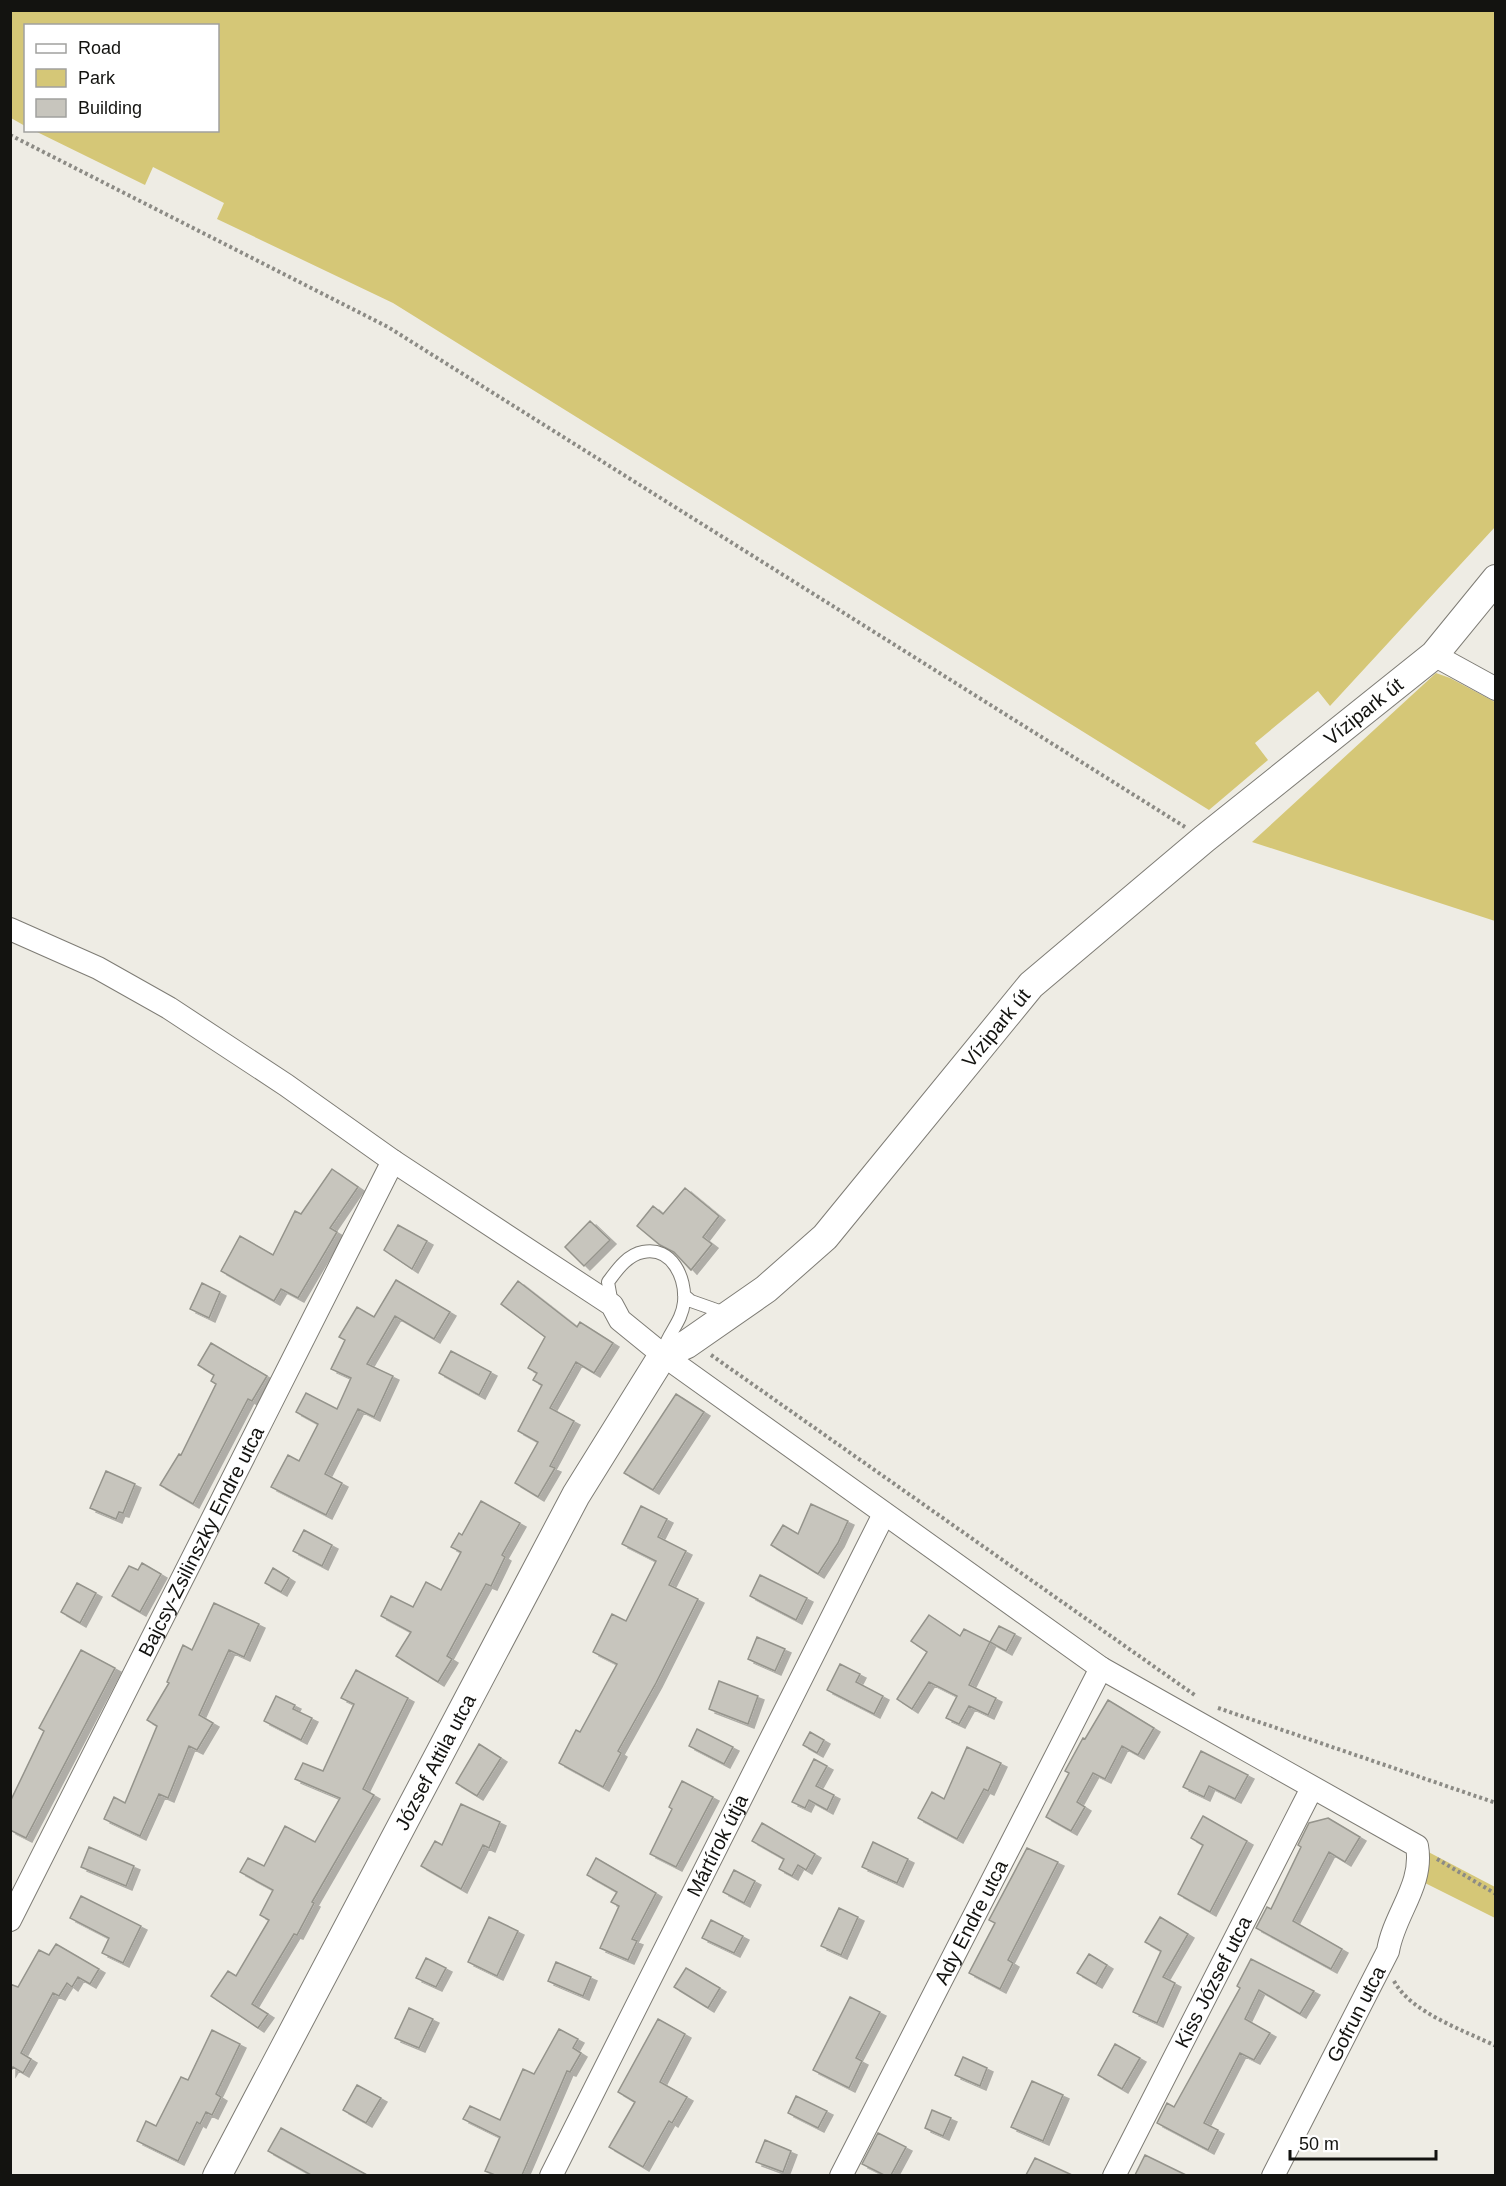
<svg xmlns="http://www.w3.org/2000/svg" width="1506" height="2186" font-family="Helvetica,sans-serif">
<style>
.green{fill:#d5c777}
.building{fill:#c7c5bd;stroke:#95948c;stroke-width:1.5;filter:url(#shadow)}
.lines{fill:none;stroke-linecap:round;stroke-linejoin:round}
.service-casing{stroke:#7e7c75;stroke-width:14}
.minor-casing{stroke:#7e7c75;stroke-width:24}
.tertiary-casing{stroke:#7e7c75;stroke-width:30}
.path{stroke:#8c8b85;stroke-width:4;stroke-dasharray:3 3;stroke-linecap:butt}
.service{stroke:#fff;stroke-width:12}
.minor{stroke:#fff;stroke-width:22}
.tertiary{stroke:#fff;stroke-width:28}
.labels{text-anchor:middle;stroke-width:4.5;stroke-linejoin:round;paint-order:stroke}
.street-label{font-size:20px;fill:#131310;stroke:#fff}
</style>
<defs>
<filter id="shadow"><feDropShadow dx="6" dy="4" stdDeviation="0" flood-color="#0004"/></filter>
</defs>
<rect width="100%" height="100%" fill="#eeece4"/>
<!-- green -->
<path class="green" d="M10,11h1485v516l-165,179 -12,-15 -63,52 13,17 -59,50 -816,-507 -176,-84 7,-16 -71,-36 -8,18 -110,-54 183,-1v-104h-192l-1,100 -14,-8z
M1436,673l14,5 45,24v219l-243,-79z
M1417,1846l78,41v31l-78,-39z"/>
<!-- building -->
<path class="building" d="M332,1169l26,18 -28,41 7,4 -39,66 -17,-9 -7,12 -53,-30 19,-35 33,19 22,-44 6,3z
M685,1188l34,28 -16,21 9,7 -21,26 -17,-18 -14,-7 -23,-19 16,-20 10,8z
M590,1221l20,19 -26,26 -19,-19z
M398,1225l29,16 -15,28 -28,-19z
M396,1280l54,32 -16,27 -39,-23 -28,48 26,12 -19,41 -16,-8 -33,65 17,9 -16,32 -55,-28 17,-32 11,6 19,-37 -22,-12 10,-19 31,16 14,-31 -20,-9 14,-29 -6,-3 18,-30 17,10z
M518,1281l59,46 3,-5 33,21 -19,30 -18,-11 -26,46 24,13 -24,45 5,2 -17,29 -23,-14 23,-41 -20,-11 24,-46 -9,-5 4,-7 -9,-5 17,-31 -44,-33z
M202,1283l18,9 -11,26 -19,-9z
M211,1343l56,33 -15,25 -4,-2 -55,105 -33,-19 19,-31 2,1 35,-71 -5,-3 3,-6 -16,-10z
M451,1351l40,21 -12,23 -40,-22z
M676,1394l28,18 -51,78 -29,-17z
M106,1471l29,13 -12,29 -4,-1 -3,7 -26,-11z
M481,1501l39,22 -18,32 3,2 -14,29 -5,-2 -39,72 5,3 -14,23 -42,-26 15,-24 -30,-16 10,-20 22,11 13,-25 15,8 20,-38 -10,-5 8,-14 3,2z
M811,1504l37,17 -10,22 -20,31 -47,-29 12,-20 15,9z
M641,1506l26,13 -9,18 28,14 -17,34 29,14 -42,84 -38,68 3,2 -18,34 -44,-24 17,-33 4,2 37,-68 -24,-12 19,-38 14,7 30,-60 -34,-17z
M304,1530l28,15 -10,21 -29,-15z
M142,1563l19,11 -21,38 -28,-16 17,-30 9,4z
M273,1568l16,10 -8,14 -16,-9z
M760,1575l47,23 -11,22 -46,-24z
M77,1583l19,10 -16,30 -19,-11z
M214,1603l45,21 -15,33 -15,-7 -30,65 14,8 -16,27 -8,-4 -21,52 -9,-4 -19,42 -36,-17 10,-22 11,6 32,-77 -10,-6 22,-37 -2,-1 16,-37 9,5z
M929,1615l31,21 4,-7 26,13 -21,43 27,13 -8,17 -19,-9 -10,18 -13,-6 11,-22 -28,-14 -17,27 -15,-10 30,-47 -16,-11z
M999,1626l16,8 -9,17 -16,-9z
M757,1637l28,12 -10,22 -27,-12z
M81,1650l34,18 -89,170 -16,-8v-28l34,-71 -5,-3z
M840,1664l20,10 -4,8 27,14 -9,18 -47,-24z
M356,1670l52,28 -45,91 11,6 -62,107 2,1 -17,32 -3,-1 -42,70 16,10 -10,14 -47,-32 17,-25 8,5 33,-56 -9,-5 13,-25 -33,-18 8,-14 16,8 21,-40 30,16 25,-44 -45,-19 8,-16 20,8 31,-67 -13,-6z
M719,1681l39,15 -10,28 -39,-15z
M276,1696l19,9 -2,4 19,9 -11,22 -37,-19z
M1108,1700l46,28 -16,27 -16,-9 -17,33 -12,-6 -16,29 8,5 -14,24 -25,-14 23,-44 -4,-2 18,-33 2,1z
M697,1729l36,18 -9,17 -35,-18z
M810,1732l14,8 -7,13 -14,-8z
M479,1744l22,14 -24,38 -21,-13z
M967,1747l34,16 -13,28 -4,-2 -27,50 -39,-21 14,-26 12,7z
M1201,1751l47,24 -13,24 -26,-13 -5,11 -21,-10z
M814,1759l13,7 -11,20 18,9 -7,15 -18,-10 -4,8 -13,-6z
M682,1781l31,16 -37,70 -26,-13 22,-45 -3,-2z
M461,1804l39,18 -11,26 -6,-3 -22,44 -40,-23 14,-25 7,4z
M1203,1816l44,25 -37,71 -32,-18 25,-49 -12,-7z
M1328,1818l32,19 -15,25 -16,-10 -36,69 49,28 -11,20 -75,-41 11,-21 4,2 30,-62 -3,-2 11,-22z
M762,1823l53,31 -9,16 -8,-5 -6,11 -13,-7 5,-10 -32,-18z
M873,1842l35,17 -11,24 -35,-16z
M89,1847l45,19 -8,20 -45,-19z
M1027,1848l31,14 -50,98 5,3 -13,26 -31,-16 26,-50 -6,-3z
M596,1858l60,35 -24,46 5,2 -9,19 -28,-12 19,-42 -8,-4 6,-10 -30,-17z
M734,1870l21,11 -11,22 -21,-11z
M81,1896l60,30 -18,37 -21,-10 7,-15 -39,-20z
M839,1908l19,9 -17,38 -20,-9z
M489,1917l29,14 -21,45 -29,-14z
M1160,1917l28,17 -25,43 12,6 -18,40 -24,-11 28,-61 -16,-9z
M711,1920l32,16 -9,17 -32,-15z
M56,1944l43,25 -9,15 -12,-7 -6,10 -5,-4 -8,13 -6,-3 -32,60 10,6 -8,14 -10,-6 -3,5v-88l8,3 21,-37 10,5z
M1089,1954l18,11 -11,19 -19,-11z
M426,1958l20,10 -10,19 -20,-9z
M1251,1959l63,32 -14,23 -41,-24 -14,29 25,14 -16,27 -14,-7 -36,70 14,7 -10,20 -51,-27 10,-20 7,4 66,-119 -3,-2z
M556,1962l35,15 -8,19 -35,-15z
M686,1968l34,20 -12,20 -34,-21z
M850,1997l30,15 -24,46 6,3 -13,27 -36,-18z
M409,2008l24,11 -14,29 -24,-10z
M658,2019l27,15 -25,48 27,15 -15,26 -3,-2 -26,46 -34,-20 26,-45 -17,-10z
M559,2029l19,10 -5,9 8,5 -11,19 -3,-1 -45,104h-27l-10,-4 15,-34 -37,-18 7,-13 30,14 23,-51 11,5z
M212,2030l28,14 -24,50 5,3 -9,18 -6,-3 -6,12 -3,-2 -19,39 -41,-20 9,-20 10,5 25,-49 7,3z
M1115,2044l25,14 -18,31 -24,-14z
M963,2057l24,11 -7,18 -25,-11z
M1032,2081l31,14 -20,46 -32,-14z
M357,2085l24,13 -15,25 -23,-13z
M796,2096l31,15 -9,17 -30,-15z
M932,2110l19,8 -8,18 -18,-8z
M281,2128l86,47h-56l-43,-24z
M878,2133l28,14 -15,28h-7l-22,-11z
M765,2140l26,11 -8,21 -27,-10z
M1145,2155l41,20h-51z
M1035,2158l37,17h-46z"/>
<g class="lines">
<!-- service casing -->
<g class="service-casing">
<path id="service" d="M684,1295l7,6 34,12
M612,1304l-4,-22c9,-12 19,-27 35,-30 29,-6 43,26 41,50 -2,19 -14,29 -20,46"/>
</g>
<!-- minor casing -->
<g class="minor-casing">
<g id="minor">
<path d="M1434,655l62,34"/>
<path d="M10,929l88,39 71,40 117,77 107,76 219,144 8,15 43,35 438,313 316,178c7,39 -23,68 -29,105l-115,225"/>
<path id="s1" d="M10,1920l383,-759"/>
<path id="s2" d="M551,2176l333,-662"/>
<path id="s3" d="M841,2176l260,-508"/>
<path id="s4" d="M1114,2176l198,-388"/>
</g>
</g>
<!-- tertiary casing -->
<g class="tertiary-casing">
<g id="tertiary">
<path id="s5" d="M217,2176l359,-681 87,-140 24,-11 79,-55 59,-52 206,-252 173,-146 230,-184 62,-76"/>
</g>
</g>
<!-- path -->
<path class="path" d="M10,135l378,192 797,500
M711,1355l485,341
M1218,1708l278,95
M1437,1859l59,35
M1394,1981c16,31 71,50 102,65"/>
<!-- service -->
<use href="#service" class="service"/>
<!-- minor -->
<use href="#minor" class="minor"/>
<!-- tertiary -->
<use href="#tertiary" class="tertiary"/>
</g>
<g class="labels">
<!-- street labels -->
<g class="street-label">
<text dy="7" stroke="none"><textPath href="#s5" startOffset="1892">Vízipark út</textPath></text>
<text dy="7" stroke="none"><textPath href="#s5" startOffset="1406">Vízipark út</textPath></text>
<text dy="7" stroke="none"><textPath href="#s1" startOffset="424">Bajcsy-Zsilinszky Endre utca</textPath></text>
<text dy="7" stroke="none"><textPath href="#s5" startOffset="468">József Attila utca</textPath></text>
<text dy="7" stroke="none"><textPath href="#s2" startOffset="370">Mártírok útja</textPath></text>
<text dy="7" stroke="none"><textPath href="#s3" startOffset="285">Ady Endre utca</textPath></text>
<text dy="7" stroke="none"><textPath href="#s4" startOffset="218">Kiss József utca</textPath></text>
<text transform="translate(1356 2014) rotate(-63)" y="7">Gofrun utca</text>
</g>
</g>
<!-- border -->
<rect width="1506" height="2186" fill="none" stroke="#131310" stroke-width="24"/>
<!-- legend -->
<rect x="24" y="24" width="195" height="108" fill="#ffffff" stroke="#a1a19f" stroke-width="1.5"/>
<rect x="36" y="44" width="30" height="9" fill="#ffffff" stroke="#a1a19f" stroke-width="1.5"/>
<text x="78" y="54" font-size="18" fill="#131310">Road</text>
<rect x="36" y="69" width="30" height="18" fill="#d5c777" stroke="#a1a19f" stroke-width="1.5"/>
<text x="78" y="84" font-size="18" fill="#131310">Park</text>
<rect x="36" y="99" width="30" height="18" fill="#c7c5bd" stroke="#a1a19f" stroke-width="1.5"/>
<text x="78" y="114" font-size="18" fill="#131310">Building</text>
<!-- scale -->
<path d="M1290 2150v9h146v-9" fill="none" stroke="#131310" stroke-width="3"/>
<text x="1299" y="2150" font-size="18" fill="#131310" stroke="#ffffff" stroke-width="4.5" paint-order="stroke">50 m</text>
</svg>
